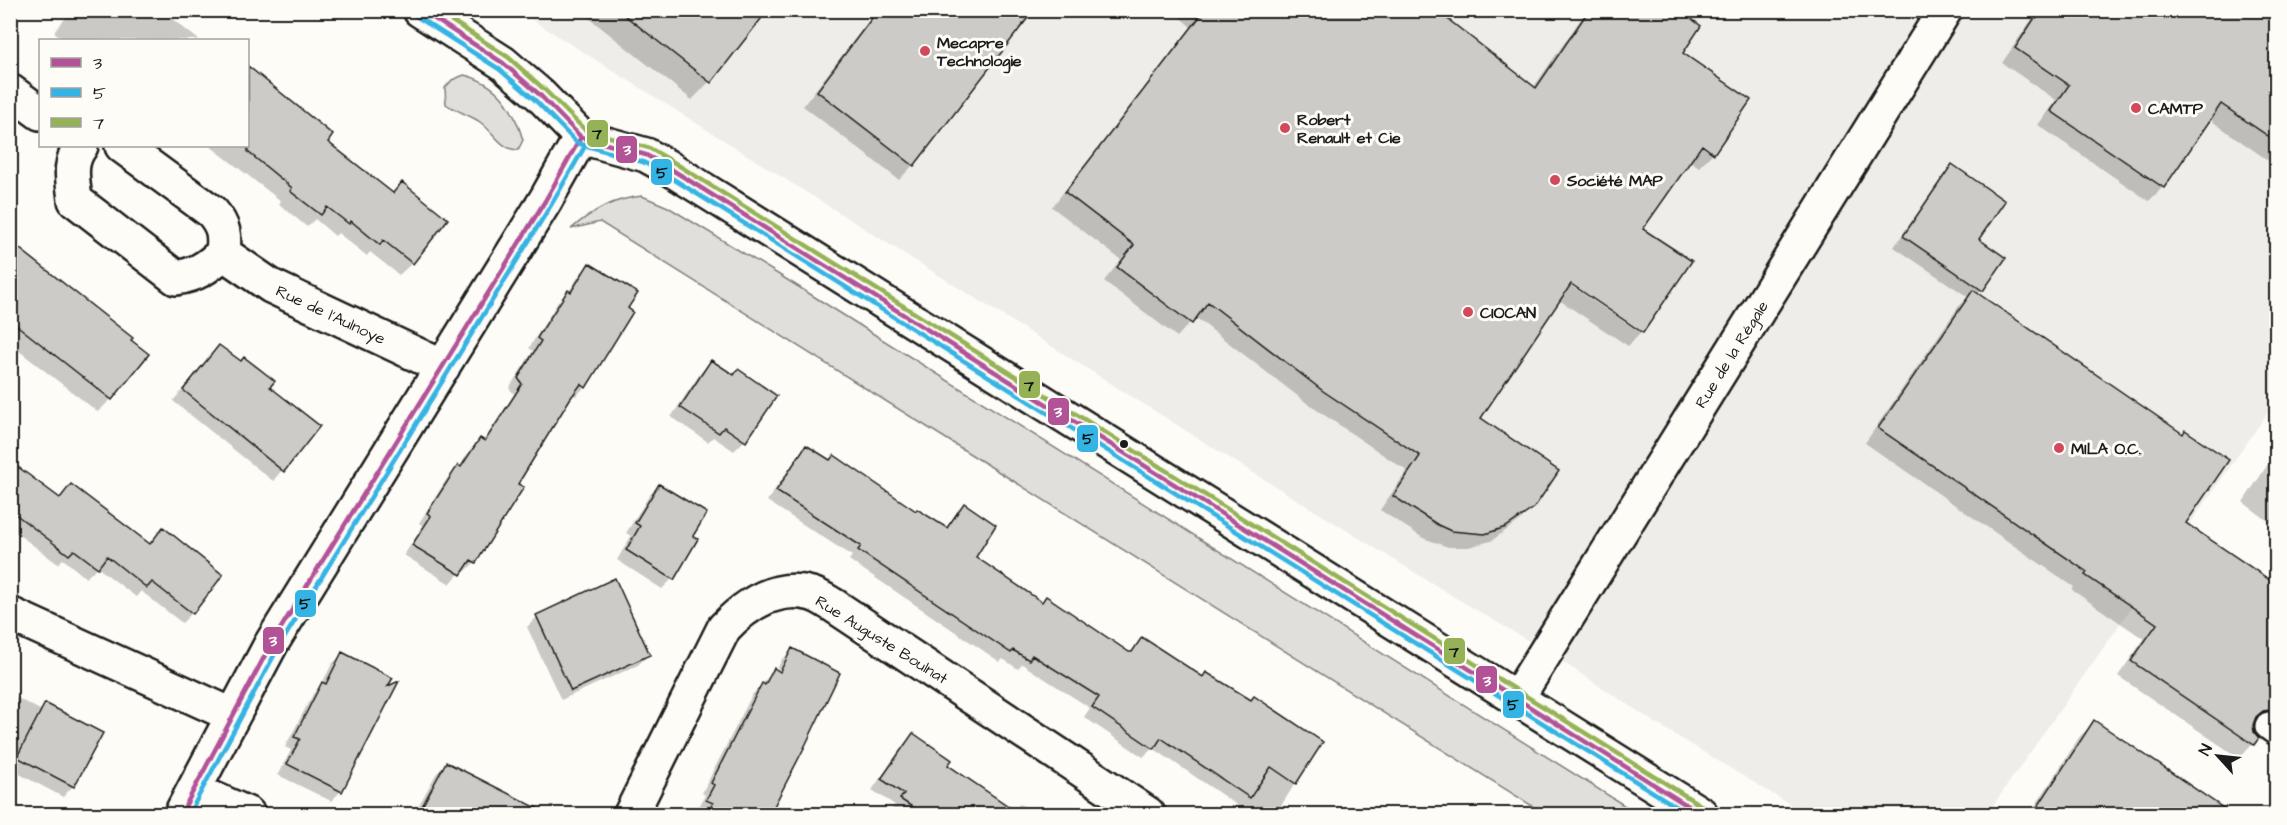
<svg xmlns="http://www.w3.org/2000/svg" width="2287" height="825" font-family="'Architects Daughter',sans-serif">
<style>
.built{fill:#eeede9}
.green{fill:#e0dfdb;stroke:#7e7e7c;stroke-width:1.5}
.shadow{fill:#0003}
.building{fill:#cccbc8;stroke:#1c1c1c;stroke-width:1.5}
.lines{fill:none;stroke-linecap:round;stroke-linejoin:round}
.lane-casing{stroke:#1c1c1c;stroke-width:32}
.street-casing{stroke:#1c1c1c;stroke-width:38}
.secondary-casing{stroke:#1c1c1c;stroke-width:38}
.lane{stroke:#fdfcf7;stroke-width:27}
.street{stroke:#fdfcf7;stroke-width:33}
.secondary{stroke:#fdfcf7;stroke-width:33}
.bus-1-casing{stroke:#fdfcf7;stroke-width:9}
.bus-2-casing{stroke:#fdfcf7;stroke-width:9}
.bus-3-casing{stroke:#fdfcf7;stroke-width:9}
.bus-1{stroke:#b25397;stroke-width:4.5}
.bus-2{stroke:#34b4e4;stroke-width:4.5}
.bus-3{stroke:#95b356;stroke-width:4.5}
.poi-dot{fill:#d1495b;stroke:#fdfcf7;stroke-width:2}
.bus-dot{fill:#1c1c1c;stroke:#fdfcf7;stroke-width:2}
.labels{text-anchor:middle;stroke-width:6;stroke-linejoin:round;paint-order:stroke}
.poi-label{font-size:16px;font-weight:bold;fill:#1c1c1c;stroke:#fdfcf7;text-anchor:start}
.street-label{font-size:16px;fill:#1c1c1c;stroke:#fdfcf7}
.line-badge{stroke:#fdfcf7;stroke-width:2}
.badge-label{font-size:16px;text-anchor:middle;font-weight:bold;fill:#fff}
.pale-badge-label{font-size:16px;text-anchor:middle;font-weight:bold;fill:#111}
</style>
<rect width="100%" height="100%" fill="#fdfcf7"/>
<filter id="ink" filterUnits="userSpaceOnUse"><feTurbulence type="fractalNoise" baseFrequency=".0167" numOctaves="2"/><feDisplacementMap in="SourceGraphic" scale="12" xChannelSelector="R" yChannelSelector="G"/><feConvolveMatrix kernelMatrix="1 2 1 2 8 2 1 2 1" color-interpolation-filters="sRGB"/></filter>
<g filter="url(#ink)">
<!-- built -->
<path class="built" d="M518,11h1758v390l-289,413h-181l-144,-87 -116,-76 -90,-53 -228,-141z"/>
<!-- green -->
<path class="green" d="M464,75c34,8 50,33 59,65l-5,10c-17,0 -25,-19 -38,-28 -8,-6 -24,-11 -34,-18l-1,-16 7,-8z
M642,196l26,11 126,77 844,530h-93l-945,-592 -29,7c22,-19 42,-30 71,-33z"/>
<!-- shadow -->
<path class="shadow" d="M72,10h82l9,8 3,-4 33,26h-134l-11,-8z
M579,10h187l-57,72 -17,18z
M877,10h155l-119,155 -14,15 -96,-74z
M1171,10h262l100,78 54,-78h90l4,44 32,99 -14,14 -10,-7 -48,69 49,33 -49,71v-3l-75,-51 -2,2 77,52 -13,13 -69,-46 -80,118 54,89 -15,15 -27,19 -22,6h-21l-25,-9 -43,-28 27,-39 -99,-67 -113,-87 -18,20 -73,-56 17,-21 -69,-53 139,-180z
M2038,10h238v156l-67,-47 -46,68 -14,14 -111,-76 18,-25 -54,-37z
M248,68l83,67 -5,7 86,121 -13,12 -29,-23 -3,4 -29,-23 -3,3 -20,-17 -8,8 -28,-23 2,-3 -71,-55h38z
M1952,166l24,73 6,51 -5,5 207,228 92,64v126l-13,14 -11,-2 1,19 -14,14 -121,-82 26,-37 -72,-49 2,-3 -209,-144 94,-137 9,-9 -74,-50 48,-70z
M10,242l101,157 -13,13 -88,-68z
M589,265l-4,122 -9,9 -4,-2 -56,90 -41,78 -10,10 -3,-2 -12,14 -46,-29 19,-29 -4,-3 29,-46 11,-9 11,-18 10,-10 3,2 31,-48 -5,-6 24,-37 -4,-3 29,-46 10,-9 12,-19z
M219,347l99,79 -45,55 -100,-80z
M711,362l22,14 42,20 -31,45 -10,10 -21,-14 -5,5 -37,-25 30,-45z
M807,447l138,81 19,-23 10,52 67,46 89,50 12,-14 60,40 119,63 -45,72h-26l-97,-66 -10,9 -59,-40 6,-9 -68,-44 -4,5 -15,-10 -3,3 -151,-102 3,-4 -85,-55 30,-44z
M2276,452v75l-33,-25z
M10,463l48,36 13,-13 77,59 15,-16 29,84 -10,10 -41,-32 -5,6 -39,-30 -11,11 -23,-19 -5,5 -48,-36z
M659,486l32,50 -19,43 -10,10 -45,-29 14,-24 -5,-3 23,-37z
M537,617l111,38 -10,10 -77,35 -34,-73z
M792,650l46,24 -70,140h-64l-7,-3 8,-16 -3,-2 50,-98 22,-25 2,1 6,-12z
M342,654l43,35 10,-5 -54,107 -10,10 -53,-26 13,-25 -6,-3 28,-53 8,-9 11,-21z
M10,694l30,16 5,-6 28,82 -10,11 -53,-28z
M2095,722l129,89 -3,3h-191l50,-78z
M913,735l32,31 67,45 8,-7 16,10h-138l-7,-4 4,-5 -23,-15 31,-45z
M446,764l92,47 -2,3h-122l22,-40z"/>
<!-- building -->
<path class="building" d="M618,10h150l-57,73z
M878,10h156l-120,156 -97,-75z
M1205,10h231l100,78 53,-78h91l21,16 -18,27 68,47 -37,54 -12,-9 -59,84 49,32 -49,72 -72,-49 -90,134 78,53 -25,37 -28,19 -21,7 -34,-3 -13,-6 -45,-29 27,-40 -97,-65 -115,-89 -16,22 -75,-57 17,-22 -69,-53z
M2040,10h237v132l-56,-38 -57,84 -113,-77 18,-26 -54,-37z
M248,66l85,69 -5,7 65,51 9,-11 46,37 -35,45 -30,-24 -3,5 -29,-24 -2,3 -22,-17 -6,8 -31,-24 2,-3 -44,-36z
M1952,164l53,37 -26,38 27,19 -23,33 -80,-55z
M10,241l123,97 -2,2 18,14 -37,46 -102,-80z
M589,263l49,30 -10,15 5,4 -47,76 -5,-4 -11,15 -52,85 6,3 -48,76 -5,-3 -10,15 -49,-30 19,-29 -4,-3 31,-48 3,2 19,-29 5,3 37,-57 -4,-6 23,-37 -4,-3 31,-48 3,2z
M1973,290l210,144 2,-4 44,30 -43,63 91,62v127l-7,-2 -7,1 -7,6 -3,8 1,7 5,6 -5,7 -123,-84 26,-37 -72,-49 2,-3 -209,-144z
M219,345l22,16 3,-4 31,24 -5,6 50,39 -36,46 -101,-82z
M711,360l23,15 4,-6 39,27 -31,46 -22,-15 -5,6 -39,-26z
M806,445l24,15 4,-5 82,56 1,-2 30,19 17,-25 32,22 -20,32 66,45 4,-6 83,56h3l10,-15 61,40 3,-5 45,28 3,-4 69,46 -27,42 -25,-17 -21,31 -89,-60 -7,11 -62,-42 7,-10 -67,-42 -3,5 -16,-10 -2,3 -153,-103 3,-4 -85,-55z
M10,461l50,37 11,-14 79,60 13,-17 60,48 -30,39 -41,-32 -5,6 -40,-32 -9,12 -24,-18 -5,5 -59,-45z
M659,484l48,29 -14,23 5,3 -24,41 -48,-30 14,-24 -5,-3z
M615,578l35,77 -79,36 -35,-76z
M792,648l48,25 -37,77 -33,64h-63l6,-11 -7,-3 8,-15 -3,-2 51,-100 3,2 9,-17 6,4z
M342,652l51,26 -5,8 11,-5 -57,111 -55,-28 13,-25 -6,-2 28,-55 4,2z
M45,703l58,30 -29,54 -57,-30z
M2094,720l138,94h-199z
M913,733l39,27 -4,5 72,49h-97l-23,-15 4,-5 -23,-15z
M446,762l103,52h-131z"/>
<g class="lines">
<!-- lane casing -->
<g class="lane-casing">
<path id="lane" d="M2269,726l7,5"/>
</g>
<!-- street casing -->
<g class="street-casing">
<path id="street" d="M10,91l30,22
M81,146c-13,17 -8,34 -6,54l101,78c20,-3 32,-11 47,-25 2,-18 1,-27 -11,-41l-90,-66
M223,253l48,33 172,81
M10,614l222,101
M1517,698l428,-688
M194,790l54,24
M181,814l90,-170 274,-443 36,-64
M631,814l93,-186c23,-24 53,-44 88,-34 7,2 14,7 21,11l315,209"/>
</g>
<!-- secondary casing -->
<g class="secondary-casing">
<path id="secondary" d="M420,10l83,53 37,32 41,42 65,18 20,11 1035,648"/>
</g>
<!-- lane -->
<use href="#lane" class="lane"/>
<!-- street -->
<use href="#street" class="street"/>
<!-- secondary -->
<use href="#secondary" class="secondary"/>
<!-- bus-1 casing -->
<g class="bus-1-casing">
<path id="bus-1" d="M421,10l82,53 37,32 41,42 65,18 20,11 1035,648
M181,814l90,-170 274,-443 36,-64"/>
</g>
<!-- bus-2 casing -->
<g class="bus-2-casing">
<path id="bus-2" d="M416,16l83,53 36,31 42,43 66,19 19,10 1026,642
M189,814l89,-166 273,-443 37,-64"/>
</g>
<!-- bus-3 casing -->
<g class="bus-3-casing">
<path id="bus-3" d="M435,10l73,47 37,33 40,40 64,18 21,12 1035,648"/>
</g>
<!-- bus-1 -->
<use href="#bus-1" class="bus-1"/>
<!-- bus-2 -->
<use href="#bus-2" class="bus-2"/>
<!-- bus-3 -->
<use href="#bus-3" class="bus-3"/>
</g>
</g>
<!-- markers -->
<g class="poi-dot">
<circle cx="925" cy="51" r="6"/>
<circle cx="2136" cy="108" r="6"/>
<circle cx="1285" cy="128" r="6"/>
<circle cx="1555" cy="180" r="6"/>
<circle cx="1468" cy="312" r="6"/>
<circle cx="2059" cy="448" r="6"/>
</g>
<circle class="bus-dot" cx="1124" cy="444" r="5"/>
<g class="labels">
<!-- poi labels -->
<g class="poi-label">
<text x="937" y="48">Mecapre<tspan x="937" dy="18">Technologie</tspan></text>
<text x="2148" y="114">CAMTP</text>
<text x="1297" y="125">Robert<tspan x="1297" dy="18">Renault et Cie</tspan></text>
<text x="1567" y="186">Société MAP</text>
<text x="1480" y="318">CIOCAN</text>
<text x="2071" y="454">MILA O.C.</text>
</g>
<!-- street labels -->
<g class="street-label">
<text transform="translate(331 314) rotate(25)" y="6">Rue de l'Aulnoye</text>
<text transform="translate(1731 354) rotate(-58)" y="6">Rue de la Régale</text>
<text transform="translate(882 639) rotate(32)" y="6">Rue Auguste Boulnat</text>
</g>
</g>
<g class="line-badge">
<rect x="586" y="119" width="23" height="29" rx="6" fill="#95b356"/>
<rect x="615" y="135" width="23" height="29" rx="6" fill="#b25397"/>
<rect x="650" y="158" width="23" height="28" rx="6" fill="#34b4e4"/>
<rect x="1018" y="370" width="23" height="29" rx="6" fill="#95b356"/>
<rect x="1047" y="397" width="23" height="29" rx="6" fill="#b25397"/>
<rect x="1076" y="424" width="23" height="29" rx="6" fill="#34b4e4"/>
<rect x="294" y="589" width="23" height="29" rx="6" fill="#34b4e4"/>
<rect x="262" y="626" width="23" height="29" rx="6" fill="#b25397"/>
<rect x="1443" y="637" width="23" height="28" rx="6" fill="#95b356"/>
<rect x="1475" y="665" width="23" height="29" rx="6" fill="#b25397"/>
<rect x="1502" y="690" width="23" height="29" rx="6" fill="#34b4e4"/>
</g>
<g class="badge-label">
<text x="627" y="155">3</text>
<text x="1058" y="417">3</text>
<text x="273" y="646">3</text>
<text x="1487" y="686">3</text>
</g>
<g class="pale-badge-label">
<text x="597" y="139">7</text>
<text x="662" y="178">5</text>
<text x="1029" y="391">7</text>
<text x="1088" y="444">5</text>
<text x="305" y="609">5</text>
<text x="1454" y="657">7</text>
<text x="1513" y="710">5</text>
</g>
<!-- margin -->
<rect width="2287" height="825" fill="none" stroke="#fdfcf7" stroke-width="36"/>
<rect x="18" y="18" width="2251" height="789" fill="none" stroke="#1c1c1c" stroke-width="2" filter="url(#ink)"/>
<!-- legend -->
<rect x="39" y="39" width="210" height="108" fill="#fdfcf7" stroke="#a3a29f" stroke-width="1.5"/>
<rect x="51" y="58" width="30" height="9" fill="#b25397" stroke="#a3a29f" stroke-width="1.5"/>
<text x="93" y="69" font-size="18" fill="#1c1c1c">3</text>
<rect x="51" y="88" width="30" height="9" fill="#34b4e4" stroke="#a3a29f" stroke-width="1.5"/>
<text x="93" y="99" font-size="18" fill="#1c1c1c">5</text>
<rect x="51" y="118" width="30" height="9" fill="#95b356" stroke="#a3a29f" stroke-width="1.5"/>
<text x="93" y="129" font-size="18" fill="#1c1c1c">7</text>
<!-- north arrow -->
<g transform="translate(2218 756) rotate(297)" stroke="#fdfcf7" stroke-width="4.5" paint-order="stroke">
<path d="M0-4.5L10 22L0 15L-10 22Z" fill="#1c1c1c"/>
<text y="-9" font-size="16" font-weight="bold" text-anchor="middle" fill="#1c1c1c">N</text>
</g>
</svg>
